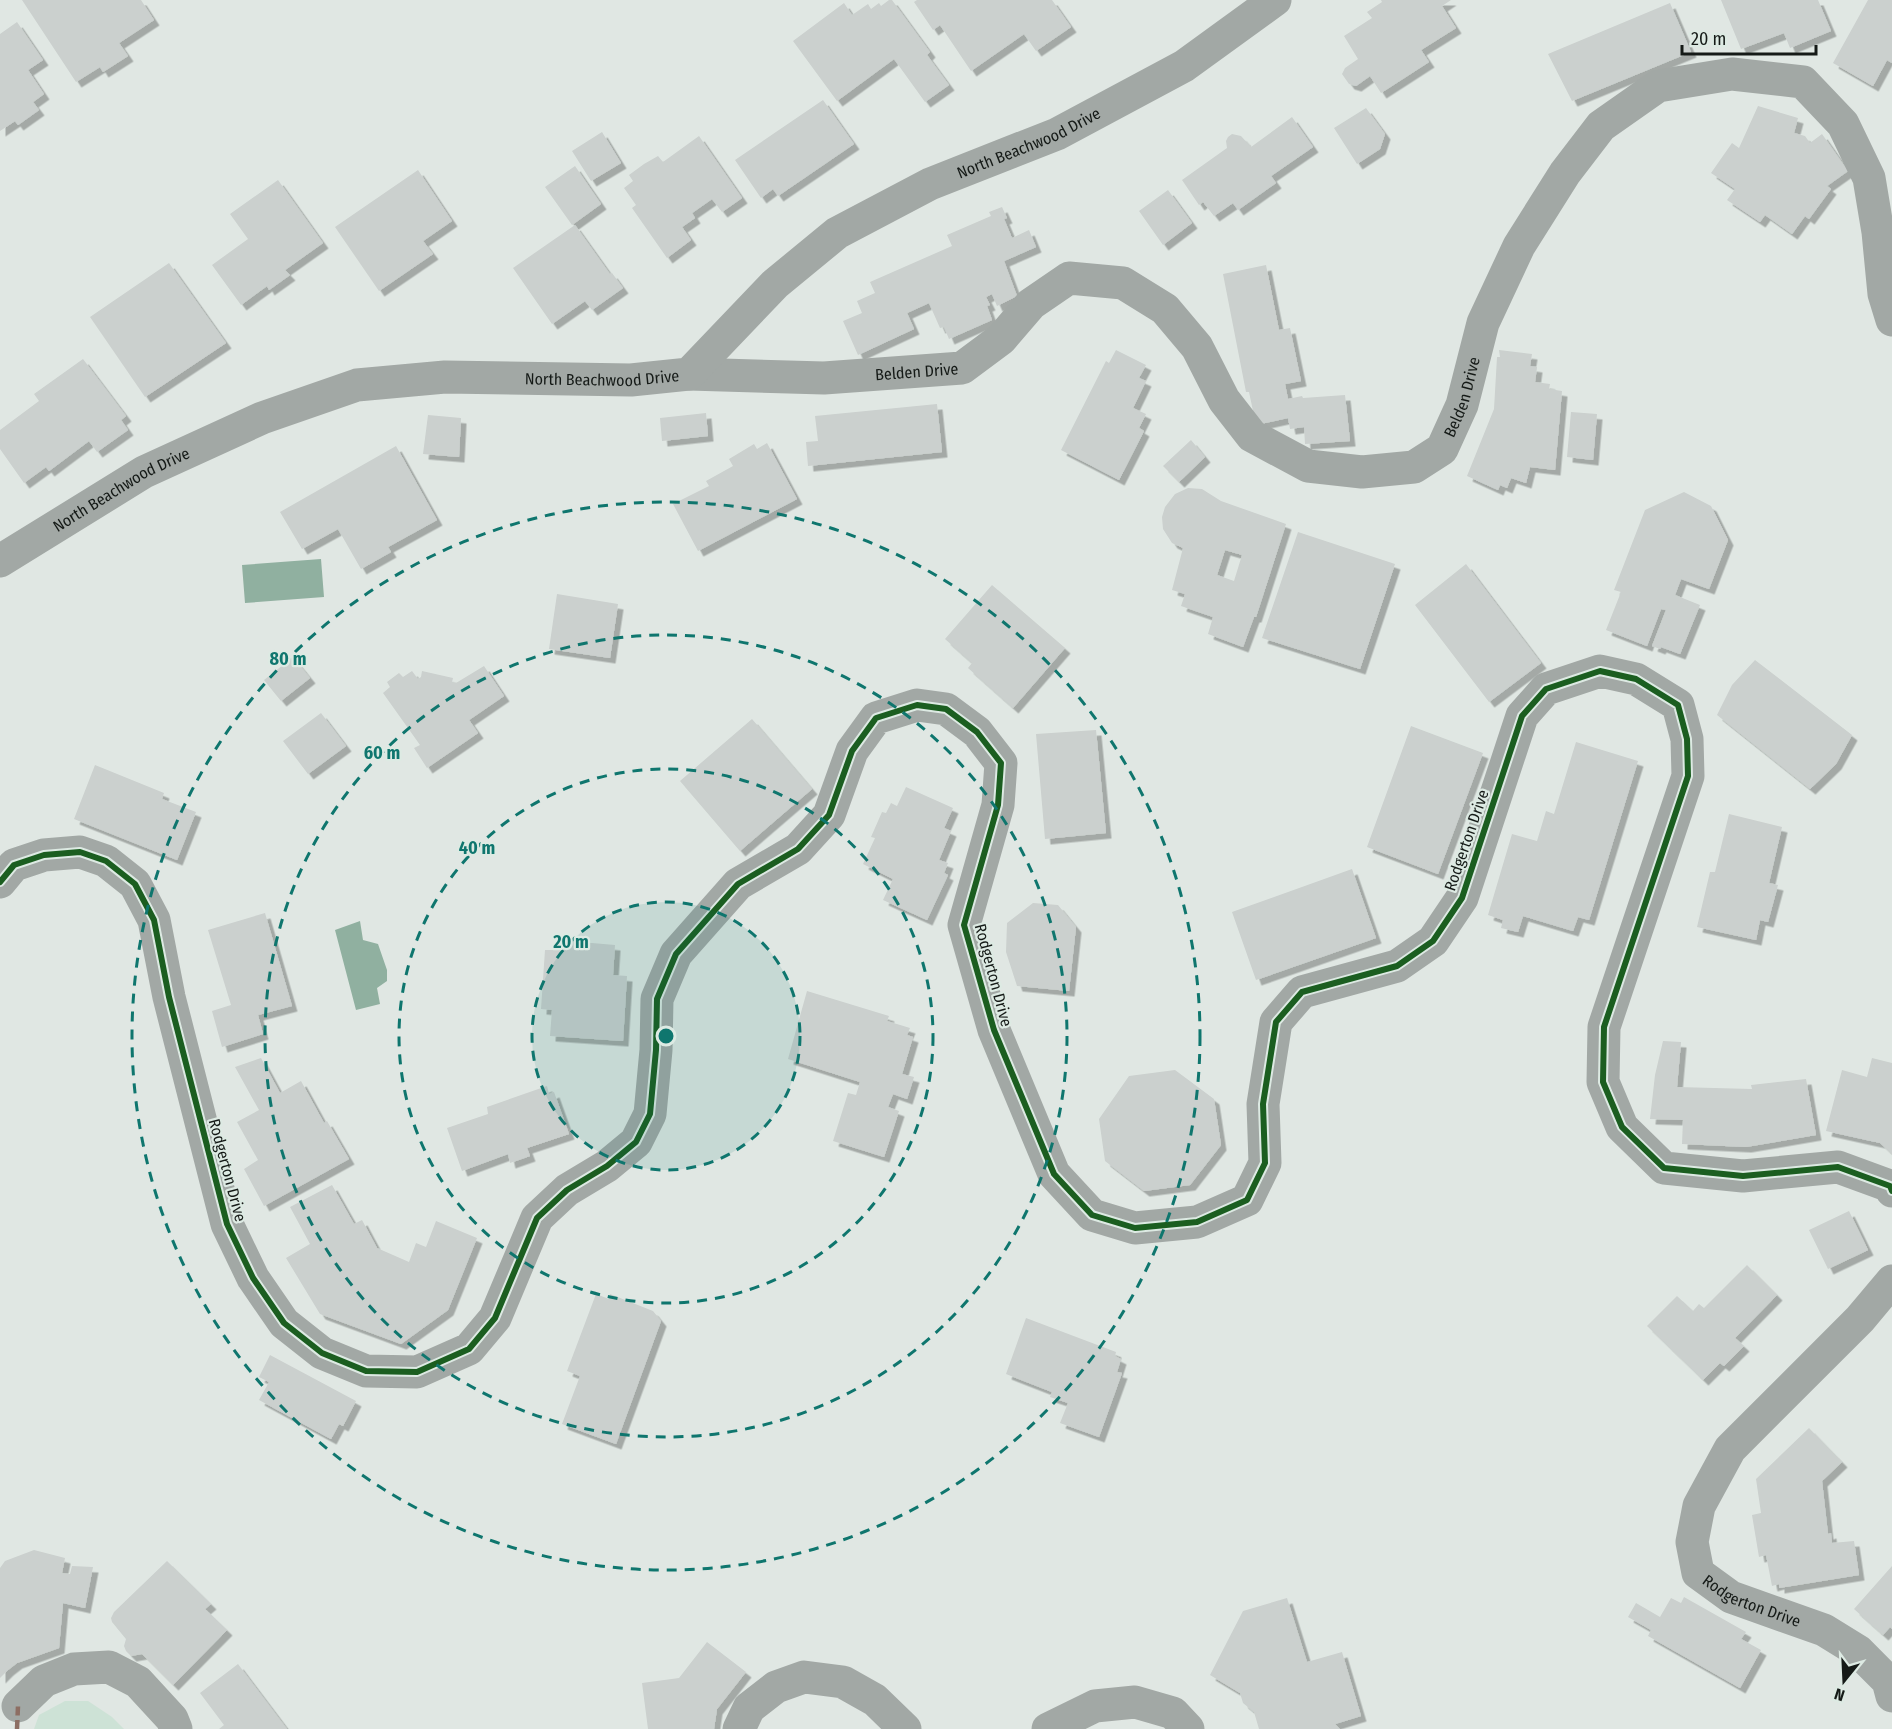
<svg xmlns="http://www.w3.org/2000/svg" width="1892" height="1729" font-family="'Fira Sans Condensed',sans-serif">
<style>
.green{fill:#cde2d6}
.water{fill:#90b0a0}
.building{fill:#cbd0ce;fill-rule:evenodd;filter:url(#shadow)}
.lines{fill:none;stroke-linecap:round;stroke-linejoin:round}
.minor{stroke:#a2a8a5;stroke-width:33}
.quiet{stroke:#8d6e63;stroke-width:4.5;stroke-dasharray:9 4.5;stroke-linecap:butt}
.cycleway-casing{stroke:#ddeae3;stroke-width:10}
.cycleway{stroke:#1b5e20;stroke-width:6}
.ring{fill:none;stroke:#0f766e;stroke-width:3;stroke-dasharray:10 8}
.labels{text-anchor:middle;stroke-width:4.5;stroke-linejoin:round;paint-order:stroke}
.street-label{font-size:16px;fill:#151a17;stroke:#ddeae3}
.centre{fill:#0f766e;stroke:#ddeae3;stroke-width:3}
.ring-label{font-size:18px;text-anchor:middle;font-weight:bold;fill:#0f766e;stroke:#ddeae3;stroke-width:4.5;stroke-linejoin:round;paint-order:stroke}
</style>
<defs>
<filter id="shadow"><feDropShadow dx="5.5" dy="5.5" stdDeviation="0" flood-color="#0004"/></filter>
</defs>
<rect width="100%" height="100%" fill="#e0e7e3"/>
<!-- green -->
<path class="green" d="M65,1701h23l24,16 12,12h-90l5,-14z"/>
<!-- water -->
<path class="water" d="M321,559l3,38 -79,6 -3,-38z
M360,921l3,19 15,4 9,26v11l-10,7 3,16 -24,6 -21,-80z"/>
<!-- building -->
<path class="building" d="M22,0h119l13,20 -35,23 9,13 -25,16 -3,-5 -24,15z
M889,0h3l38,52 -3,3 22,30 -24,17 -31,-43 -57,42 -44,-60 51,-38 8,12 16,-11 3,5 8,-6 2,3z
M917,0h135l19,27 -35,24 -12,-17 -53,37 -31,-46 -7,5 -19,-28z
M1381,0h70l-9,6 14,22 -35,22 8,12 -48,31 -11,-17 -14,10 -7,-2 -7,-10 3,-6 13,-9 -14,-23 28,-18 -5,-6 15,-10z
M1721,0h97l13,31 -41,17 -6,-15 -43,16z
M1868,0h24v63l-5,-3 -14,26 -40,-23z
M1670,3l21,49 -119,49 -24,-47z
M17,22l26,38 -15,10 16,24 -11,8 6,8 -21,15 -3,-4 -15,10v-97z
M823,100l31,44 -76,52 -5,-7 -12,9 -26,-38z
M1758,106l40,12 -4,15 11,3 5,7 12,-9 26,37 -21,15 4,3 -22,30 -4,-3 -13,18 -27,-19 -5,7 -33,-22 8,-11 -24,-16 21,-30 7,5z
M1366,108l19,26 -5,15 -23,15 -23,-36z
M1292,117l21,30 -42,29 5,7 -38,27 -5,-7 -19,13 -11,-14 -4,3 -17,-25 45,-32 -1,-7 2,-4 4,-3 9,2 10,11z
M602,132l19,31 -30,18 -19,-30z
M699,136l43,62 -20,14 -10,-13 -20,14 3,5 -13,9 9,13 -24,18 -35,-50 4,-3 -12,-17 9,-7 -4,-6 15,-11 14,-8 5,6z
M575,166l26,38 -29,21 -27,-38z
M418,170l34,51 -29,20 10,13 -54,37 -44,-64z
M278,180l45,63 -38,27 5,5 -21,15 -2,-4 -26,19 -29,-40 36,-26 -18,-25z
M1168,190l24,33 -29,22 -24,-34z
M1002,207l5,11 -3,1 8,19 17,-8 7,17 -32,14 13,35 -20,10 -5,-12 -6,3 4,8 -3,1 5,14 -43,19 -5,-12 -4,1 -11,-25 -22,10 7,16 -56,26 -15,-34 19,-8 -5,-12 18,-8 -5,-11 82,-36 -5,-11 44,-19 -2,-4z
M575,225l35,49 2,-1 11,15 -31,22 -7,-9 -33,23 -39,-56z
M169,263l57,80 -81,54 -55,-80z
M1266,265l13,65 11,-2 11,53 -16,3 3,15 14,-3 1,2 42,-3 5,46 -45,3 -1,-17 -14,2 -2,-11 -32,7 -7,-33h-3l-23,-118z
M1116,350l30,15 -7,13 7,3 -13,27 13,6 -7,14 5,3 -25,49 -58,-30 45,-89 3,2z
M1499,350l33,4 -2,12 7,1 -2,15 15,2 -1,5 13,2 -7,79 -25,-3 -4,16 -15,-5 -4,10 -7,-3 -2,5 -31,-14 27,-67 3,-52h3z
M83,359l43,57 -5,4 7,10 -31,22 -8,-11 -40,30 -3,-4 -22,16 -24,-34v-19l39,-29 -5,-7z
M937,404l5,48 -134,14 -2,-24 12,-1 -3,-25z
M1571,412l26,2 -4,46 -26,-3z
M706,413l2,23 -46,5 -2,-23z
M428,415l33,3 -2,39 -36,-3z
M1191,440l14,17 -26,25 -16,-16z
M767,443l30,56 -99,52 -25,-47 36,-18 -3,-5 27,-15 -4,-7 25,-15 3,5z
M396,446l41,74 -49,27 3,5 -30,17 -23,-40 -36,20 -22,-37z
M1188,488l14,1 19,12 65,23 -30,93h-2l-11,30 -35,-13 5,-17 -32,-11 4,-12 -13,-4 11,-42 -11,-5 -9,-14 -1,-12 3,-10 10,-13zM1225,550l17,5 -8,26 -17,-6z
M1684,492l27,14 17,34 -19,49 -28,-10 -6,16 25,10 -20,49 -19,-7 -1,2 -8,-3 14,-36 -5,-1 -14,37 -41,-16 15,-38 -7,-2 31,-80z
M1298,532l97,32 -35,105 -98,-31z
M1466,564l75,99 -52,39 -74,-97z
M992,585l73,63 -52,60 -45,-40 4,-5 -27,-24z
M557,594l61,10 -8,54 -61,-9z
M293,657l17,21 -29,23 -17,-21z
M1755,660l97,75 -16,29 -26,25 -93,-74 15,-30z
M484,666l20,30 -35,24 9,13 -51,35 -13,-20 6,-3 -37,-52 7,-6 -3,-5 12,-9 4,4 9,-6 6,8 3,-2 1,-6 31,7 -1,4 4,1z
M321,713l25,33 -38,28 -25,-33z
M752,719l60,70 -72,62 -60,-70z
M1411,726l72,27 -45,121 -71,-27z
M1096,730l10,103 -61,6 -9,-105z
M1576,742l62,19 -49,159 -11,-3 -5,14 -50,-15 -5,16 -17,-4 2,-8 -15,-5 24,-81 25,7 9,-30 8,3z
M95,765l69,28 -2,6 34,13 -19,48 -103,-41z
M906,787l47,21 -9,20 7,3 -12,29 9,3 -4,10 4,2 -21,45 -44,-20 10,-21 -30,-15 12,-26 -4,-1 11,-25 4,1 5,-10 6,3z
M1729,814l53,13 -13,56 9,2 -10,37 -8,-2 -4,20 -59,-13 13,-55h5z
M1352,869l24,69 -120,42 -24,-68z
M1033,903l25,2 18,22 -7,64 -52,-5 -11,-34 1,-29z
M265,913l27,93 -34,9 5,19 -41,13 -10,-36 19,-6 -23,-75z
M557,940l58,5 -2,30 14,1 -4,65 -73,-5 2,-26 -11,-1 4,-59h11z
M807,991l82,25 -2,5 23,7 -3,7 6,2 -11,37 12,3 -7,22 -14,-5 -5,13 11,4 -15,46 -51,-16 15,-48 8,2 4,-13 -72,-23z
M1663,1041l18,1 -4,45 75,2 -1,-4 55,-6 10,56 -70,12 -64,-3 1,-24 -33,-1 5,-44z
M261,1058l19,35 21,-12 23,42 3,-2 22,38 -85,47 -20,-37 14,-9 -21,-38 22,-12 -24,-43z
M1872,1058l20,5v91l-12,-11 -54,-12 16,-61 25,7z
M1175,1070l39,29 7,46 -31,40 -46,6 -39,-30 -6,-42 30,-43z
M547,1086l2,8 5,-2 15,42 -42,14 3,8 -20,7 -2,-9 -46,17 -15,-43 41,-14 -1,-7z
M332,1185l22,39 8,-4 15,28 32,14 7,-19 10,4 10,-26 41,17 -29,72 -47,34 -81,-30 -34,-56 24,-14 -20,-37z
M1849,1211l19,39 -40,19 -19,-39z
M1747,1265l30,30 -42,43 9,8 -20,20 -4,-3 -17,17 -56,-54 30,-30 16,15 6,-7 5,4z
M596,1294l13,5 1,-5 43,17 8,10 -45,123 -54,-20 18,-48 -13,-5z
M1026,1318l90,34 -1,4 6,3 -4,13 5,1 -23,64 -39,-14 8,-20 -18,-6 2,-5 -46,-18z
M270,1355l86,46 -13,25 -4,-2 -8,15 -72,-39 10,-18 -10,-5z
M1809,1428l33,34 -20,19 6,53 3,-1 1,10 22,-2 5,34 -80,13v-4l-7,2 -6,-31 -7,2 -7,-42 9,-2 -5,-34z
M34,1550l31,8 -3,15 8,1 2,-8 21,1 -8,41 -22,-5 -4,45 -42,15 -9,7 -8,8v-110l5,-7z
M167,1561l44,43 -6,5 22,21 -54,55 -31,-31 -11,2 -5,-5 -2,-5 2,-7 -14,-17 -1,-4 3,-6z
M1892,1566v63l-2,-2 -7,8 -29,-26z
M1684,1597l62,35 -5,7 20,11 -21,38 -92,-52 3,-6 -23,-13 8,-14 24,14 11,-19 10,5z
M1287,1598l20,64 35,-10 19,64 -26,8 5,5h-81l-5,-17 -11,-9 -3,-10 -30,-18 33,-64z
M707,1642l39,30 -29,37 -3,20h-66l-6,-46 37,-5z
M238,1664l49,65h-68l5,-4 -24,-32z"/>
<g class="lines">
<!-- minor -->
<g class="minor">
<path id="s1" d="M689,374l135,4 138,-10 39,-29 30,-35 38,-26 54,5 42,26 32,38 27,53 28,36 56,30 54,6 52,-5 28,-18 20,-44 21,-82 36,-77 46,-73 36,-47 57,-40 74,-12 71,8 40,42 26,54 9,54 6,62 8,26"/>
<path id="s2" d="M0,561l144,-89 118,-54 95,-33 88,-8 186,3 58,-6 86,-90 62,-51 93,-49 127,-50 127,-68 91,-66"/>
<path d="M0,882l14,-17 30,-10 36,-3 26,9 29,23 19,36 15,77 58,227 26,54 31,45 38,30 44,18 51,1 52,-23 26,-31 42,-100 30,-28 40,-24 29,-24 14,-28 6,-64 1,-51 19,-45 62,-70 60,-35 31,-34 23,-64 24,-33 41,-13 29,4 31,23 24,31 -3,42 -34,120 30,105 60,144 38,41 43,13 62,-6 50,-22 18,-37 -2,-59 13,-82 26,-30 95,-26 36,-25 29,-43 60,-182 24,-27 54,-18 36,8 42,26 9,34 1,37 -84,251 -1,55 19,45 42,41 79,8 95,-9 52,19 2,5"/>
<path id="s3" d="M1892,1281l-32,38 -130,130 -31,57 -7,36 6,31 33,24 93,33 34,21 30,30 4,15"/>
<path d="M18,1706l26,-25 30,-12 35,-2 29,15 34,37 4,10"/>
<path d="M739,1729l10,-21 27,-21 28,-10 39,5 32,18 30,29"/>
<path d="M1048,1729l47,-23 40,-4 38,11 15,16"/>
</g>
<!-- quiet -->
<path class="quiet" d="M17,1729l1,-23"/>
<!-- cycleway casing -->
<g class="cycleway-casing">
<path id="cycleway" d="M0,882l14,-17 30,-10 36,-3 26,9 29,23 19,36 15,77 58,227 26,54 31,45 38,30 44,18 51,1 52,-23 26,-31 42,-100 30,-28 40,-24 29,-24 14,-28 6,-64 1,-51 19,-45 62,-70 60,-35 31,-34 23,-64 24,-33 41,-13 29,4 31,23 24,31 -3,42 -34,120 30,105 60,144 38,41 43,13 62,-6 50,-22 18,-37 -2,-59 13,-82 26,-30 95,-26 36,-25 29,-43 60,-182 24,-27 54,-18 36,8 42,26 9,34 1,37 -84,251 -1,55 19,45 42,41 79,8 95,-9 52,19 2,5"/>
</g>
<!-- cycleway -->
<use href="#cycleway" class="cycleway"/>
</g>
<!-- distance rings -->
<circle cx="666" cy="1036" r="134" fill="#0f766e" fill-opacity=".12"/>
<g class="ring">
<circle cx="666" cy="1036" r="134"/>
<circle cx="666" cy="1036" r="267"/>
<circle cx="666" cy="1036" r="401"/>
<circle cx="666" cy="1036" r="534"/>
</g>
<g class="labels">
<!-- street labels -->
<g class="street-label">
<text dy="6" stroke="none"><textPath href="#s2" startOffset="1149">North Beachwood Drive</textPath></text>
<text dy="6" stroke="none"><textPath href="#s1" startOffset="228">Belden Drive</textPath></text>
<text dy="6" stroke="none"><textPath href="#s2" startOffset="645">North Beachwood Drive</textPath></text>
<text dy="6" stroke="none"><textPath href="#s1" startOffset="932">Belden Drive</textPath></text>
<text dy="6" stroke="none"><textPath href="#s2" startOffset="141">North Beachwood Drive</textPath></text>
<text transform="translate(1466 840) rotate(-71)" y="6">Rodgerton Drive</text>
<text transform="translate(994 975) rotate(75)" y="6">Rodgerton Drive</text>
<text transform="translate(228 1170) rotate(75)" y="6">Rodgerton Drive</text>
<text dy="6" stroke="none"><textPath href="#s3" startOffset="428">Rodgerton Drive</textPath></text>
</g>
</g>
<circle cx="666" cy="1036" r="9" class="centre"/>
<g class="ring-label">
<text x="288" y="665">80 m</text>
<text x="382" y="759">60 m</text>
<text x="477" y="854">40 m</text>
<text x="571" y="948">20 m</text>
</g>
<!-- north arrow -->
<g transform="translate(1844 1681) rotate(198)" stroke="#ddeae3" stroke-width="4.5" paint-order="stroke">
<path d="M0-4.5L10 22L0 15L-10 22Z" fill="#151a17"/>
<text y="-9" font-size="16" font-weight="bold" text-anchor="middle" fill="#151a17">N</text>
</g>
<!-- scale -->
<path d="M1682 45v9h134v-9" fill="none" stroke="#151a17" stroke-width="3"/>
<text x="1691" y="45" font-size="18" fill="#151a17" stroke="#ddeae3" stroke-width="4.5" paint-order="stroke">20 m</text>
</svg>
